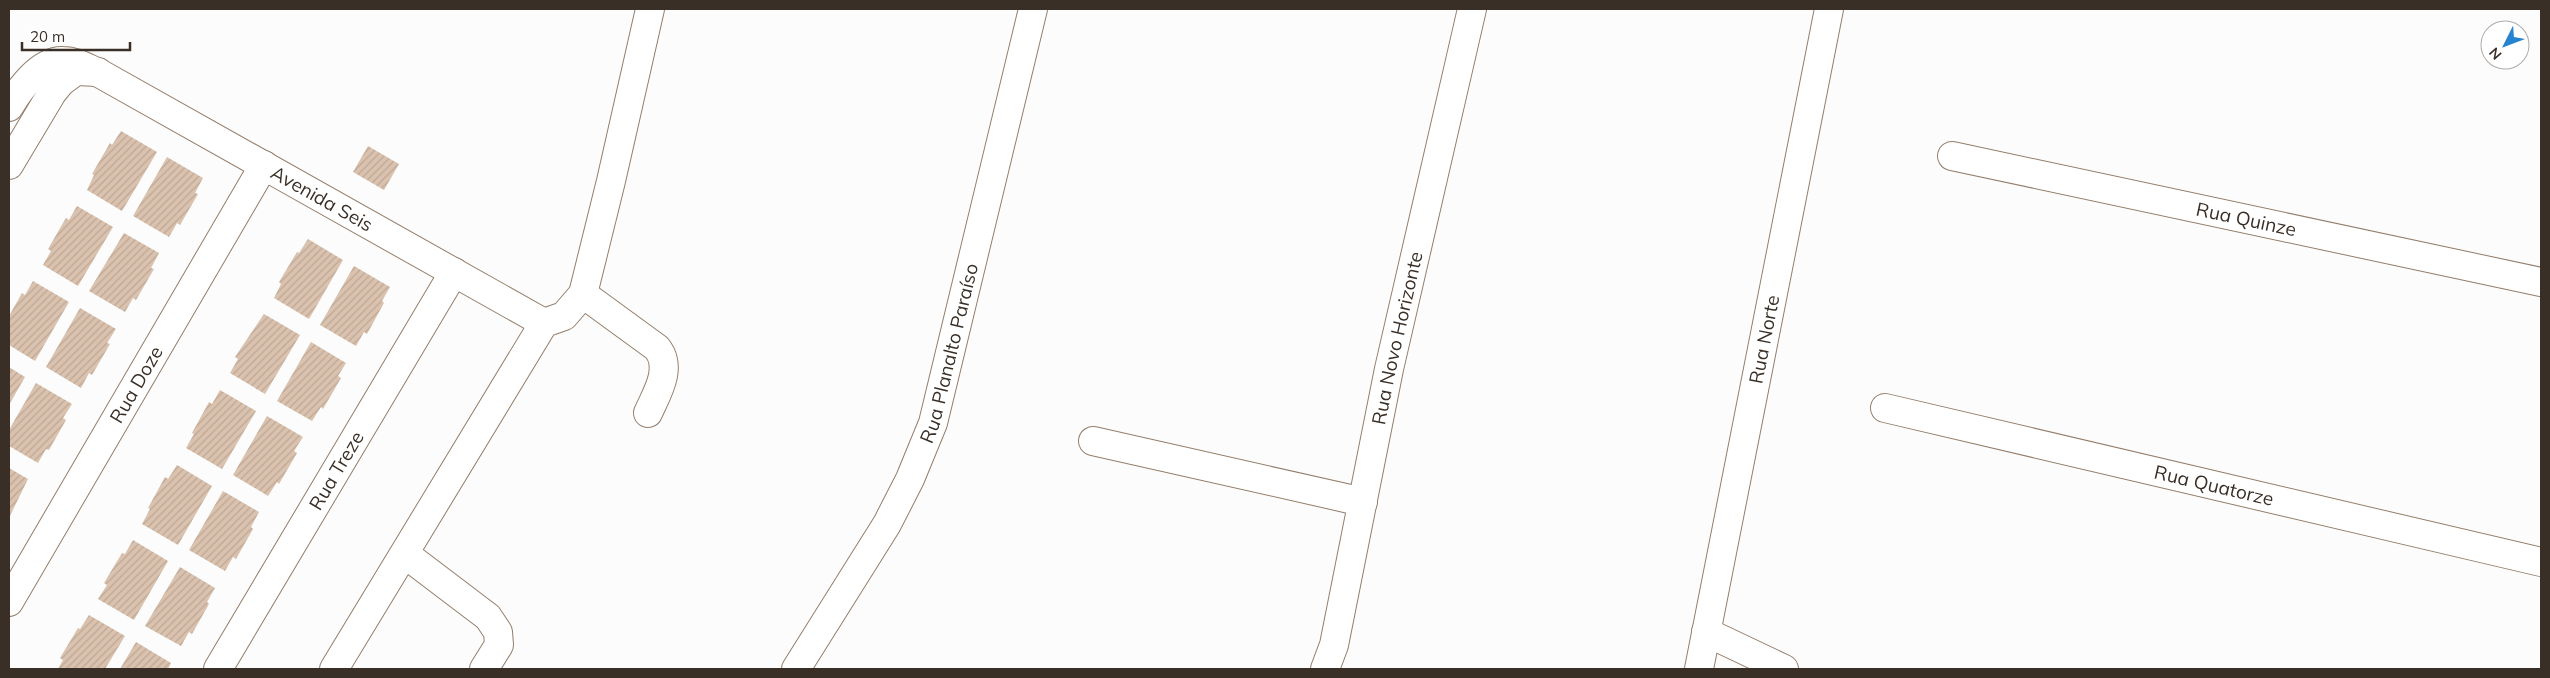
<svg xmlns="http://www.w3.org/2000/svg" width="2550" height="678" font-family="Mulish,sans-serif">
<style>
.building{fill:url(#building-hatch)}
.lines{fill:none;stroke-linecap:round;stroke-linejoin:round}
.street-casing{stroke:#947e6b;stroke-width:30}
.street{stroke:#fff;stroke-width:28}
.labels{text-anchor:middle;stroke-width:5;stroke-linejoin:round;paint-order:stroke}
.street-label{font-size:19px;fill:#392f27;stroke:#fff}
</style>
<defs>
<pattern id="building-hatch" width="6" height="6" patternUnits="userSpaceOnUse" patternTransform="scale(1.25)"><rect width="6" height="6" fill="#dac2ae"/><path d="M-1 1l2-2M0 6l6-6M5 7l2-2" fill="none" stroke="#bca796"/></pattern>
</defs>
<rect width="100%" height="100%" fill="#fcfcfc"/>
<!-- building -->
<path class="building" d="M121,131l36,21 -35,59 -35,-21 7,-15 -2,-1 18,-31 2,2z
M368,146l31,18 -15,26 -31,-18z
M167,157l36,21 -8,15 3,1 -18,31 -3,-2 -8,14 -36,-21z
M77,206l36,21 -35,59 -35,-21 8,-14 -3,-2 18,-31 3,2z
M124,233l35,20 -8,15 3,1 -18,31 -3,-2 -8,14 -36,-21z
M308,239l35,21 -34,59 -35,-21 7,-14 -2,-2 18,-30 2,1z
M354,266l36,21 -8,14 2,2 -17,31 -3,-2 -8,14 -36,-21z
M33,281l36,21 -34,59 -26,-16v-29l13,-23 3,2z
M80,308l36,21 -9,14 3,1 -18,31 -3,-2 -8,15 -35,-21z
M264,314l36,21 -35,59 -35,-21 8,-14 -3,-2z
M311,342l35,21 -8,13 3,2 -18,31 -2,-2 -9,14 -35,-20z
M9,367l16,10 -16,28z
M36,383l36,21 -9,14 3,2 -17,30 -3,-1 -8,14 -29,-17v-16z
M220,390l36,21 -34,58 -36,-21 8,-14 -2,-1 17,-31 3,2z
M267,416l36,21 -9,14 3,2 -18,31 -2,-2 -9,14 -35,-21z
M177,465l35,21 -34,59 -36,-21 8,-15 -2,-1 17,-31 3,2z
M9,468l19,11 -19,39z
M223,491l36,21 -8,15 2,2 -17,30 -3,-2 -8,14 -36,-21z
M133,540l35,21 -34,59 -36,-21 9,-14 -3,-2 18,-30 3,1z
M180,567l35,21 -8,14 2,2 -17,30 -3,-2 -8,14 -36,-20z
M89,615l36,21 -20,33h-47l5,-9 -3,-2 18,-30 2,1z
M136,642l35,21 -3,6h-48z"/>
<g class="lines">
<!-- street casing -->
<g class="street-casing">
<g id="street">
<path id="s1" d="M9,107c10,-17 31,-47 54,-46 13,0 24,7 36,12l445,250"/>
<path id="s2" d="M1952,156l589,126"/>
<path d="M9,165l43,-72 9,-11 15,-11 22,1"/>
<path d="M583,294l74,54c16,20 0,45 -9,65"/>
<path id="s3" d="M1885,408l656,154"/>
<path d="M1093,441l270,61"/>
<path d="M405,554l83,63 10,15 1,13 -15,24"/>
<path id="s4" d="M9,602l255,-437"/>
<path d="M1706,632l78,37"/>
<path id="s5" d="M218,669l236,-397"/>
<path d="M334,669l210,-346 20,-7 19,-22 28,-113 39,-172"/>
<path id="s6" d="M796,669l91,-145 23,-45 23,-56 100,-414"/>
<path id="s7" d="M1325,669l9,-24 55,-276 83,-360"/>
<path id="s8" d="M1699,669l130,-660"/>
</g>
</g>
<!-- street -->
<use href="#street" class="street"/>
</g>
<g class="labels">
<!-- street labels -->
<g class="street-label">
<text dy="7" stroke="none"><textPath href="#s1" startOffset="368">Avenida Seis</textPath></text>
<text dy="7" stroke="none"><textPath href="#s2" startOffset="301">Rua Quinze</textPath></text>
<text dy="7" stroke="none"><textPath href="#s7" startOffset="339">Rua Novo Horizonte</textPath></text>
<text dy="7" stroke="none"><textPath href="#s8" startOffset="336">Rua Norte</textPath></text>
<text dy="7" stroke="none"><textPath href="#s6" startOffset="354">Rua Planalto Paraíso</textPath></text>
<text dy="7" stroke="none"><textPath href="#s4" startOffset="252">Rua Doze</textPath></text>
<text dy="7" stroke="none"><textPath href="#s5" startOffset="231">Rua Treze</textPath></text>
<text dy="7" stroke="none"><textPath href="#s3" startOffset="338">Rua Quatorze</textPath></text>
</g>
</g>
<!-- border -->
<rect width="2550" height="678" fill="none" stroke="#392f27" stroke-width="20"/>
<!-- north arrow -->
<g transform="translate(2505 45) rotate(228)"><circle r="24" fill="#ffffff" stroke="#b0aca9"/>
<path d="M0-4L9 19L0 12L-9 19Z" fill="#2683cf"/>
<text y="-8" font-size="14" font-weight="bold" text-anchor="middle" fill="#392f27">N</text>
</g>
<!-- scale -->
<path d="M22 42v8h108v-8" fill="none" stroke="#392f27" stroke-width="2.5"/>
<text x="30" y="42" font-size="15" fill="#392f27" stroke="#ffffff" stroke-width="4" paint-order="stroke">20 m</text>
</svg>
